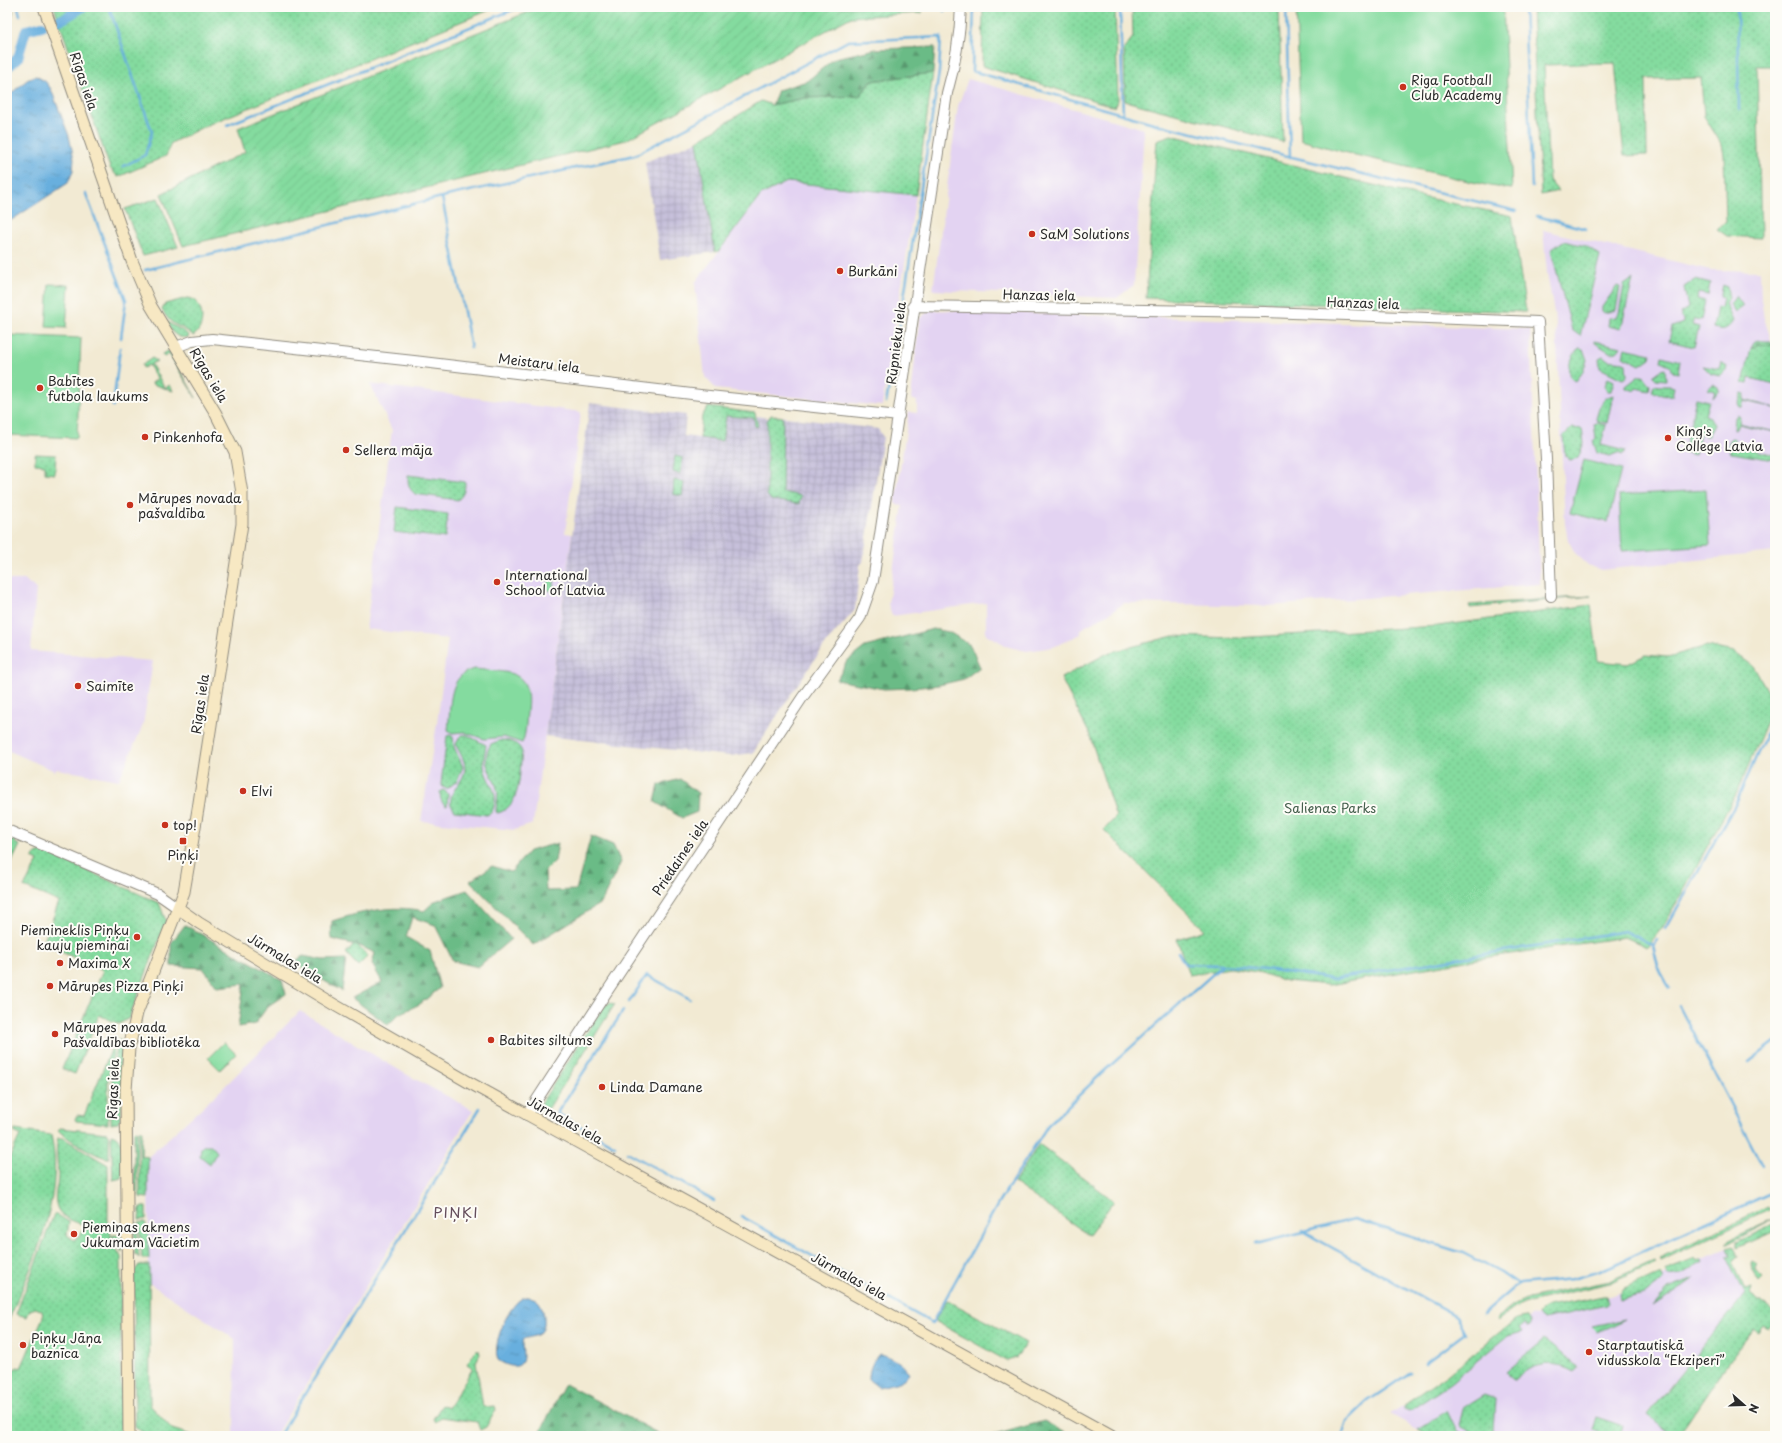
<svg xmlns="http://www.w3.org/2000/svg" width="1782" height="1443" font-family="'Playpen Sans',sans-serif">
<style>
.built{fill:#e3d3f2}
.industrial{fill:url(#industrial-grid)}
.grass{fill:url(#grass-dots);stroke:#588365}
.forest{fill:url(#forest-firs);stroke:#4b7358}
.garden{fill:url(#garden-furrows);stroke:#588365}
.pitch{fill:#84db9f;stroke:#588365}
.water{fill:url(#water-ripples);stroke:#496d84}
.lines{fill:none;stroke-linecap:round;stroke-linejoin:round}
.stream{stroke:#67afde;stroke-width:2.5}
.canal{stroke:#67afde;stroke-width:10}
.tertiary-casing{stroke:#8e8a7f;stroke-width:12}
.secondary-casing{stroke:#8e8a7f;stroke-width:13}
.tertiary{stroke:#fff;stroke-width:10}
.secondary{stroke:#f7e8c3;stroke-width:11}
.poi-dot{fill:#c8321e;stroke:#fdfcf7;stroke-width:1.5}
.labels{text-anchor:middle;stroke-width:4;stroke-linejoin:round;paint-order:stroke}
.poi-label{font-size:13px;fill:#2b2b2b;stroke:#fdfcf7;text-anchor:start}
.street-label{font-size:13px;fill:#2b2b2b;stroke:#fdfcf7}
.park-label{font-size:13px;fill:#46604e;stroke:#fdfcf7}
.quarter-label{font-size:15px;letter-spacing:1px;fill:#654e5c;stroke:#fdfcf7}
</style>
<defs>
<pattern id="industrial-grid" width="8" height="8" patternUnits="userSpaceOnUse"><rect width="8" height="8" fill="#c6c0da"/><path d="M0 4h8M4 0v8" fill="none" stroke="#aaa5bb"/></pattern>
<pattern id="grass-dots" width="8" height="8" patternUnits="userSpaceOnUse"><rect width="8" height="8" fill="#84db9f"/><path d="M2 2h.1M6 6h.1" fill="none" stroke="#72bc89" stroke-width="1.8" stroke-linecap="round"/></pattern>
<pattern id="forest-firs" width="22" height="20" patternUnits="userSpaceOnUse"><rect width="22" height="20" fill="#6bbb86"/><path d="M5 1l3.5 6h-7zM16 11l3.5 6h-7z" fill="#58986e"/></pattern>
<pattern id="garden-furrows" width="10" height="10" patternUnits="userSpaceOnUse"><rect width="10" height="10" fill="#84db9f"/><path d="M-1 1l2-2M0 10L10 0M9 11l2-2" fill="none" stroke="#72bc89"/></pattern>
<pattern id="water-ripples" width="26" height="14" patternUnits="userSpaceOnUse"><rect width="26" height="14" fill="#67afde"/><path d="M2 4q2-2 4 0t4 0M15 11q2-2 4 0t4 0" fill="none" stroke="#558fb4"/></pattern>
</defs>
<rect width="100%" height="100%" fill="#fdfcf7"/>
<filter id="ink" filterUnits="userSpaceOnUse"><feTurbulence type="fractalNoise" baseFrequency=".025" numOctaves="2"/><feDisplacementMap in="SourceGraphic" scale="8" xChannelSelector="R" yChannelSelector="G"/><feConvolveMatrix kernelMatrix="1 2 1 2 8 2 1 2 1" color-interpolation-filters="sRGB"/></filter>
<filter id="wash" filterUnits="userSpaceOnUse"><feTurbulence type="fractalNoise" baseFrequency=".012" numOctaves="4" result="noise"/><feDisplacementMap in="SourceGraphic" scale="16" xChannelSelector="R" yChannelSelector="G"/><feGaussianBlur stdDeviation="0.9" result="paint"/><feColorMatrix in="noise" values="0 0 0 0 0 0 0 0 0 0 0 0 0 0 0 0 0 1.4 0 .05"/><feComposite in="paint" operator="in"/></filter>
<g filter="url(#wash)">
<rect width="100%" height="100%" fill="#f2ead3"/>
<!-- built -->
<path class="built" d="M968,79l176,50 -10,156 -17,13 -184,-8 25,-184z
M787,182l129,13 -34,211 -166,-17 -11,-12 -10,-94 66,-88z
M1543,230l167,40 50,1 1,29 3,18 11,34v200l-174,18 -13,-5 -13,-12 -7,-13 -3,-16 -9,-200 -9,-51z
M930,310l600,19 10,255 -272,22 -144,-3 -11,8 -32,18v5l-28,13 -26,4 -18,-4 -23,-13v-31l-94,13 -4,-12 15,-99 -8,-1 14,-92 8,1v-12l-6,-2 8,-80z
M370,384l211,28 -16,121 7,1 -39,290 -19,6 -93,-9 16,-98 11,-84 -82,-10 26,-199z
M7,580h18l11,9 -5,62 122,10 -10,64 -24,55 -62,-11 -2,2 -48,-21z
M300,1011l104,62 69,37 -198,326h-41l1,-97 -86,-56 -1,-126 72,-66z
M1727,1248l3,8 -3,2 17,36 -96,120 26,22h-244l-40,-22 62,-40 57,-44 22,-13 72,-18z"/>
<!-- industrial -->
<path class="industrial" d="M697,141l18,111 -55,8 -15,-98z
M590,403l96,12 -2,21 38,5 4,-25 29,2 1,8h1v-10l11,2 3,-3 107,14 5,8 -20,125 -3,3 -5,45 -28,32 -34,49 -40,62 -23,3 -185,-20z"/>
<!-- grass -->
<path class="grass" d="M54,7h443l-290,118 -36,18 -5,13 -48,21 -8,-9z
M983,7h132l3,93 -3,7 -133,-41z
M1132,7h147l4,135 -158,-41 -1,-52 9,-12z
M1532,7h243v59h-18l4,172 -34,-2 -10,-7 9,-8 -2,-66 -2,-10 -18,-29 -3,-38 -55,1 1,76 -23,1 -9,-93 -71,2 5,115 9,11 -17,4z
M933,73l-17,122 -129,-13 -26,13 -42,56 -4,1 -18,-111 64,-40 11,4 33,-7 55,-2 11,-15z
M1171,135l247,61 94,20 14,96 -380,-14 11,-158z
M158,198l20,49 -35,9 -18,-47z
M1563,241l23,5 14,9 -20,81 -8,-6 -21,-80z
M1633,279l-12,50 -13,-3 1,-8 7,-1 3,-4 5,-28z
M1696,279l14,4 -2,12 -10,-2 -1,6 8,2 -4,19 -7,-1 -2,6 7,2 -5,20 -25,-6 3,-14 11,-4v-3l-3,-7 8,-5 -4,-21z
M1723,285l4,2 2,11 -4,5 8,18c-6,10 -10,9 -20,7l4,-21 4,1 2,-10 -3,-1z
M1617,286l3,1 -4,23 -12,3 -2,-2v-4z
M1736,296l7,10 -8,6 -5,-8z
M187,298c17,1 20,30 6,38 -13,-13 -20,-7 -31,-26l3,-6z
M165,320c7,7 20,9 24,17 -13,3 -18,-6 -24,-17z
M1595,341l26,6 -4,5 -6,1 -16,-10z
M1757,344l16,1 2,7v32l-26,-6 -1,6 -5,-1 8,-35h5z
M1579,348l4,1 4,11 -5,13 -6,8c-15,-7 -4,-24 3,-33z
M1625,348l26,6 -1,4 -10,7 -17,-9z
M168,351l2,1 26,46 -27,-44 -5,3 -2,-3z
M1603,356l5,4 16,2 2,2 1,12 -4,3 -3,-1 -20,-10 -1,-10z
M1662,356l18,5 -2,12 -5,-1 -2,-6 -10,-5z
M152,358l5,3 -6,3 14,24 5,-3 3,6 -21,-7v-1l5,-4 -8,-14 -6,3 -1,-3z
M1721,362l6,4 -1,4 -6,6 -9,-2 -8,-8 16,3z
M1665,369l1,11 -10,-1 -3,-3 8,-6z
M1639,376h4l7,9 -1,6 -13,-3 -1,3 -9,-3v-2z
M1608,378l6,3 -3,10h-3l-4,-4z
M1713,384l5,3 1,3 -6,8 2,-7 -7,-2z
M1654,385c8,2 15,0 20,2l-2,9 -20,-4z
M1742,393l3,1 -1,6 31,8 -31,-7 -2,6h-2l-2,-3z
M1613,395l-6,28 -10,-2 -1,-2c3,-11 5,-21 17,-24z
M1696,398l13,3 -4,14 5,2 4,8 -6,11h-4l-3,-6 -6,25 -11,-3z
M708,407l47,6 3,13 -3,1 -1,-9 -28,-2 -4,25 -22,-3 2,-22z
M771,415l12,2 -1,75 19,4 -2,8 -28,-4 -4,-5v-74z
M1738,415l2,2 -1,6 36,9 -36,-8 -2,5 -3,1 1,-13z
M1597,423l9,2 -5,20 24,6 -2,4 -6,-2 -7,3 -13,-3 -4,-12 3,-3 -2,-14z
M1572,428l10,1 2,14 -6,15 -8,2 -5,-4 -2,-20z
M1732,438l3,1 -1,6 41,10v5l-44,-7 -3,-6 2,-8z
M35,454l21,1 -1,19 -10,-1v-8l-10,-1z
M675,456l8,2 -3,16 -7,-2z
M408,475l57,7c0,8 -1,12 -7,18l-43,-6c-7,-6 -7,-10 -7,-19z
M674,480l10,2 -2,14 -9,-2z
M397,507l51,7 -3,24 -51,-6z
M1591,596l-121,12 -1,-3z
M1591,605l7,56 30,3 17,-9 23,2 39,-11 27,6 19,14 22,37 -38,89 -72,132 -18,23 -22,-10 -148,22 -148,26 -43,-4 -29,-9 -27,-4 -41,7 -12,-36 28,-9 -101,-100 12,-13 -27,-84 -28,-55 47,-25 65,-17 62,2 203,-12z
M450,735l3,2 1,10 9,20 -6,14 -10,8 -4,-2 -2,-3 6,-48z
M461,735h6l19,10c-1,8 -3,14 -2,22 4,19 17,23 8,45l-5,3 -32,-4 -4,-6c-3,-16 14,-22 14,-37 0,-10 -7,-16 -9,-24z
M501,740c9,0 18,3 21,12 -3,20 0,54 -24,61l-2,-1c0,-8 3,-15 1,-23 -4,-17 -18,-25 -6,-45z
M444,790l4,4 -1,12c-6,-2 -7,-9 -7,-14z
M7,835l10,4 -2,4 5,2 -13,27z
M44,851l115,52 7,18 -37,97 -10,6 -20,-9 -24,59 -13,-5 41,-99 -60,-26 16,-42 -35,-15 14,-26 -6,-3 4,-4z
M355,943l13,13 -10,10 -12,-13z
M609,1003l6,1 -70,110 -4,-3 -1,-6 63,-98z
M109,1037l7,1 -8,41v45l-32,-3 -1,-2 2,-4 7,1 30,-73 -5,-2z
M119,1039l5,5 -3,74 -3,5 -7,1 1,-52z
M60,1128l47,5 2,4v21c-9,1 -45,-21 -51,-28z
M15,1130l36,5c15,61 -20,133 -44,189v-160l13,-29 -6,-3z
M136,1130h1v66l-3,-4v-60z
M139,1130h3l-1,26 7,1v41l-8,-1z
M111,1134c16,3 11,32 11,44l-9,2z
M58,1138h5l45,27v62c-15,0 -50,-4 -52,-24 -2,-9 2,-19 2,-27 0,-12 -3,-27 0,-38z
M1039,1144l75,57 -25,34 -75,-52z
M140,1207h6v12l-7,1z
M1768,1207l2,3 -110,51 -1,-3z
M54,1214h2l13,8 -2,13 7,5 5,-3 2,-5 3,-3 26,1 2,11 9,16v179h-114v-62l5,1 2,-6 4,-2 3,1 22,-51 -1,-6 -6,-3 -6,2 -3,7 -11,-3z
M1775,1219l-48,25 -1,-2 13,-7z
M145,1222l2,8h1l1,29h-7l-3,-36z
M134,1223h3l2,35 -4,-4z
M1775,1224v7l-38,17v-6z
M113,1235l10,1 -1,16 -9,-15z
M1733,1246l6,11 -6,5 12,28 7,-2 -2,6 25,19v8l-5,7 -6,-3 -5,7 -5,-3 -20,25 -56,82h-4l-26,-21 96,-121 -18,-37 4,-1 -3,-8z
M1695,1258l2,3 5,-2 1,3 -20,12 -15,2 -3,-6z
M1654,1261l1,2 -42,19 -88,21 -9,4 -19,14 -1,-2 18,-14 15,-7 80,-17z
M1753,1262l5,3 -3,6 8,7 -4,4 -6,-9 -1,-9z
M139,1265h10l1,140 22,24 22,7c-16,0 -50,4 -59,-10l-1,-154z
M1660,1273l3,7 -18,14 -25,6 -1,-6 3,-4z
M1604,1296h3l2,7 -2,2 -63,14 -6,-4 3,-5 3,-2z
M947,1300l79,43 -10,15 -9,3 -72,-40z
M1525,1317l5,7 -3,4 -3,-4 -5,4 3,4 -14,4 -57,47 -42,28 -5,-2v-3l3,-4 41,-28 68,-55z
M1544,1339l33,27 -3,5c-21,-12 -43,-7 -60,9l-8,-9z
M476,1350h3l1,4 -4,8 7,45 12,-1 1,4 -10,17 -6,3 -3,-8 -36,-5 -6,5 -2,-3 9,-14 6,3 25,-40 -6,-4z
M1484,1395l11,4 -2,32c-15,9 -20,2 -34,-5l4,-18z
M1447,1411l10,21 8,4h-35l-12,-7z
M1596,1417l27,9 -3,10h-13l-15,-6z"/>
<!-- forest -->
<path class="forest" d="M7,7h5l1,5 -6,25z
M935,47l-2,26 -62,8 -11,15 -55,2 -33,7 6,-15 29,-9 28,-23 41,-9z
M933,629l16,3 21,13 10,22 -16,12 -25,6 -27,3 -28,1 -47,-9 10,-19 18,-14z
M680,779l18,14 -1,19 -15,6 -27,-16 4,-17z
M591,836l22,9 8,17 -20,41 -68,42 -63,-64 22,-15 19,6 18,-21 29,-8 -3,18 -10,10 1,20 30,-1z
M467,890l44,49 -33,28 -25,-6 -18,-36 -23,-8 -6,20 24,14 10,37 -20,16 -21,10 -11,11 -36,-27 30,-16 -10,-18 3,-11 -15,-7 -29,-7 1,-18c29,-9 61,-17 92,-10l11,-10z
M185,925l97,55 4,14 -18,12 -13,18 -17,3 6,-43 -27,3 -14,-19 -32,-2v-23z
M303,956l20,4 23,-1 -4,32 -49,-28z
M565,1384l98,52h-125z
M1044,1421l27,15h-80z"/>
<!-- garden -->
<path class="garden" d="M541,7h382l-1,6 -71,4 -225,123 -443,106 -22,-52 84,-42 -7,-24z
M1757,341h14l2,4 -16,-1 -1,4h-5l3,-5z
M204,1145h7l6,7 -7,12 -10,-8 1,-8z
M1694,1279l-5,4 -36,24 15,-18z
M1625,1319l-27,13 -6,-6z"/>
<!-- pitch -->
<path class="pitch" d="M1296,7h207l9,182 -22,-3 -143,-33 -46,-13z
M49,284l20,1 -3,43 -20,-1z
M7,335l74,3 -4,100 -70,-3z
M1584,460l37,10 -13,52 -38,-9z
M1706,490l4,55 -88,6 -3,-56z
M549,576l6,1 -2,14 -6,-1z
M475,669c35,4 57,-1 52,43 -1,10 -1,23 -5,31l-18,-6 -20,2 -20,-7 -12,1 -4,-3c3,-23 -1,-56 27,-61z
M224,1042l12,12 -16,16 -12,-12z"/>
<!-- water -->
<path class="water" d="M36,76l9,5 6,8 18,47 5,23 -1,12 -5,12 -61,40v-126l20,-17z
M525,1297c4,0 8,0 12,3 7,5 10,26 4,32 -5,5 -12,5 -18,7 -2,6 0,10 0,17 0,16 -17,10 -25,4 -7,-15 11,-58 27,-63z
M879,1354c12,2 25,9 30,20 -7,9 -20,11 -31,13l-9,-7c0,-11 3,-18 10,-26z"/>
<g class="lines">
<!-- stream -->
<path class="stream" d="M18,7l2,8
M109,7l43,125 -7,23 -23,12
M974,7l-2,64 188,54 356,86
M1120,7l3,108
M1286,7l4,150
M1524,7l8,180
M1737,7l2,103
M944,11v-4
M227,125l293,-118
M86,194l40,106 -5,38
M442,197l29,151
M1537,216l49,13
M145,270l297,-73 193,-42 213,-114 93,-4 -2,35 -42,270 -11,61
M113,406l7,-58
M1666,928l69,-123 40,-91
M1657,940l-4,5 5,22 11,20
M1178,952l7,12 38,1 42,4 68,10 292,-48 28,14
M629,1002l18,-27 43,24
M1679,1006l83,159
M1749,1062l26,-20
M615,1146l-58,-33 66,-102
M627,1152l87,49
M1772,1182l1,9
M741,1216l191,107 67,-121 49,-77 53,-51 122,-109
M1302,1231l154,85 9,17
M1256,1244l98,-25 109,34 38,20 17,12
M1483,1314l30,-26 7,-4 53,-5 27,-8 175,-80
M1425,1363l40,-30
M279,1436l201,-328
M1342,1436l5,-15 21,-20 43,-29"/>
<!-- canal -->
<path class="canal" d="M57,21l8,-3 18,-11
M7,68l11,-10 8,-28 16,-4"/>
</g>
</g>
<g filter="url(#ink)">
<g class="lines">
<!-- tertiary casing -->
<g class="tertiary-casing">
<path id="tertiary" d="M913,306l352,6 273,10 8,137 5,137
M176,347l16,-6 20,-2 202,22 286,34 199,21
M7,830l151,64 20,14
M527,1115l79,-122 196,-295 58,-80 13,-37c25,-163 48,-326 74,-488 8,-28 13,-57 14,-86"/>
</g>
<!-- secondary casing -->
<g class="secondary-casing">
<path id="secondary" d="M44,7l88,254 19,45 64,106 20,40 7,41v31l-44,285 -14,83 -47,121 -8,35 -3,42 3,346
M178,908l21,15 134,81 137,79 641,353"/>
</g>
<!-- tertiary -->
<use href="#tertiary" class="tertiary"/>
<!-- secondary -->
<use href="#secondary" class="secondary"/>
</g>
</g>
<!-- markers -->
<g class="poi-dot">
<circle cx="1403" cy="87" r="4"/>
<circle cx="1032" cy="234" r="4"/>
<circle cx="840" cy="271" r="4"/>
<circle cx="40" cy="388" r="4"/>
<circle cx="145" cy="437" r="4"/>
<circle cx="1668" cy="438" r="4"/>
<circle cx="346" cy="450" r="4"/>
<circle cx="130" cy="505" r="4"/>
<circle cx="497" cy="582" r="4"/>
<circle cx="78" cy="686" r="4"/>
<circle cx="243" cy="791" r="4"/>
<circle cx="165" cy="825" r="4"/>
<rect x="179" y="837" width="8" height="8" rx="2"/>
<circle cx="137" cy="937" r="4"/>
<circle cx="60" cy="963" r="4"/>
<circle cx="50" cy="986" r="4"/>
<circle cx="55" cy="1034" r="4"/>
<circle cx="491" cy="1040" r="4"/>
<circle cx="602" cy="1087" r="4"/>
<circle cx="74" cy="1234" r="4"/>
<circle cx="23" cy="1345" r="4"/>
<circle cx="1589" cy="1352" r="4"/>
</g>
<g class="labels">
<!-- poi labels -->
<g class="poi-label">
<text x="1411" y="85">Riga Football<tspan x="1411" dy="15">Club Academy</tspan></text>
<text x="1040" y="239">SaM Solutions</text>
<text x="848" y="276">Burkāni</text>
<text x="48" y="386">Babītes<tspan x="48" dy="15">futbola laukums</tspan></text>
<text x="1676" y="436">King's<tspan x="1676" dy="15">College Latvia</tspan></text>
<text x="153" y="442">Pinkenhofa</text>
<text x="354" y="455">Sellera māja</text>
<text x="138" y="503">Mārupes novada<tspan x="138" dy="15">pašvaldība</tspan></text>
<text x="505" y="580">International<tspan x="505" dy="15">School of Latvia</tspan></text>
<text x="86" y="691">Saimīte</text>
<text x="251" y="796">Elvi</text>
<text x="173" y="830">top!</text>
<text x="183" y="860" text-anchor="middle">Piņķi</text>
<text x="129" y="935" text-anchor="end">Piemineklis Piņķu<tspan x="129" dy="15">kauju piemiņai</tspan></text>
<text x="68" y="968">Maxima X</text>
<text x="58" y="991">Mārupes Pizza Piņķi</text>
<text x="63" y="1032">Mārupes novada<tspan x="63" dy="15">Pašvaldības bibliotēka</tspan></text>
<text x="499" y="1045">Babites siltums</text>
<text x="610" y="1092">Linda Damane</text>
<text x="82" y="1232">Piemiņas akmens<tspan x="82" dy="15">Jukumam Vācietim</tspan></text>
<text x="31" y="1343">Piņķu Jāņa<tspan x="31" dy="15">baznīca</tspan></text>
<text x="1597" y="1350">Starptautiskā<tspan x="1597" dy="15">vidusskola “Ekziperī”</tspan></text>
</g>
<!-- street labels -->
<g class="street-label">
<text transform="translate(84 81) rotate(71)" y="5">Rīgas iela</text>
<text transform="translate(1039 295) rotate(1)" y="5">Hanzas iela</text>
<text transform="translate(1363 303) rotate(2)" y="5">Hanzas iela</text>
<text transform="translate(896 343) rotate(-83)" y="5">Rūpnieku iela</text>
<text transform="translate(539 363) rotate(7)" y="5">Meistaru iela</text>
<text transform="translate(209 375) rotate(59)" y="5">Rīgas iela</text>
<text transform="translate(200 704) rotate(-82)" y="5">Rīgas iela</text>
<text transform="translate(680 857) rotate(-56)" y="5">Priedaines iela</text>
<text transform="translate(285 958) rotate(31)" y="5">Jūrmalas iela</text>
<text transform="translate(113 1089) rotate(-88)" y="5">Rīgas iela</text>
<text transform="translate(565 1120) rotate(29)" y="5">Jūrmalas iela</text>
<text transform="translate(849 1276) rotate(29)" y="5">Jūrmalas iela</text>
</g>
<!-- park labels -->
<g class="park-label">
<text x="1330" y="813">Salienas Parks</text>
</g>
<!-- quarter labels -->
<g class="quarter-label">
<text x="456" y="1218">PIŅĶI</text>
</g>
</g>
<!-- margin -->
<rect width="1782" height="1443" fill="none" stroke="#fdfcf7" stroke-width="24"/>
<!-- north arrow -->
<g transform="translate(1744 1405) rotate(110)" stroke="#fdfcf7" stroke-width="3" paint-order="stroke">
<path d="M0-3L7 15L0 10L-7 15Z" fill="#2b2b2b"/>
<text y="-6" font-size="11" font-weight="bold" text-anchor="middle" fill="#2b2b2b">N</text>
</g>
</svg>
